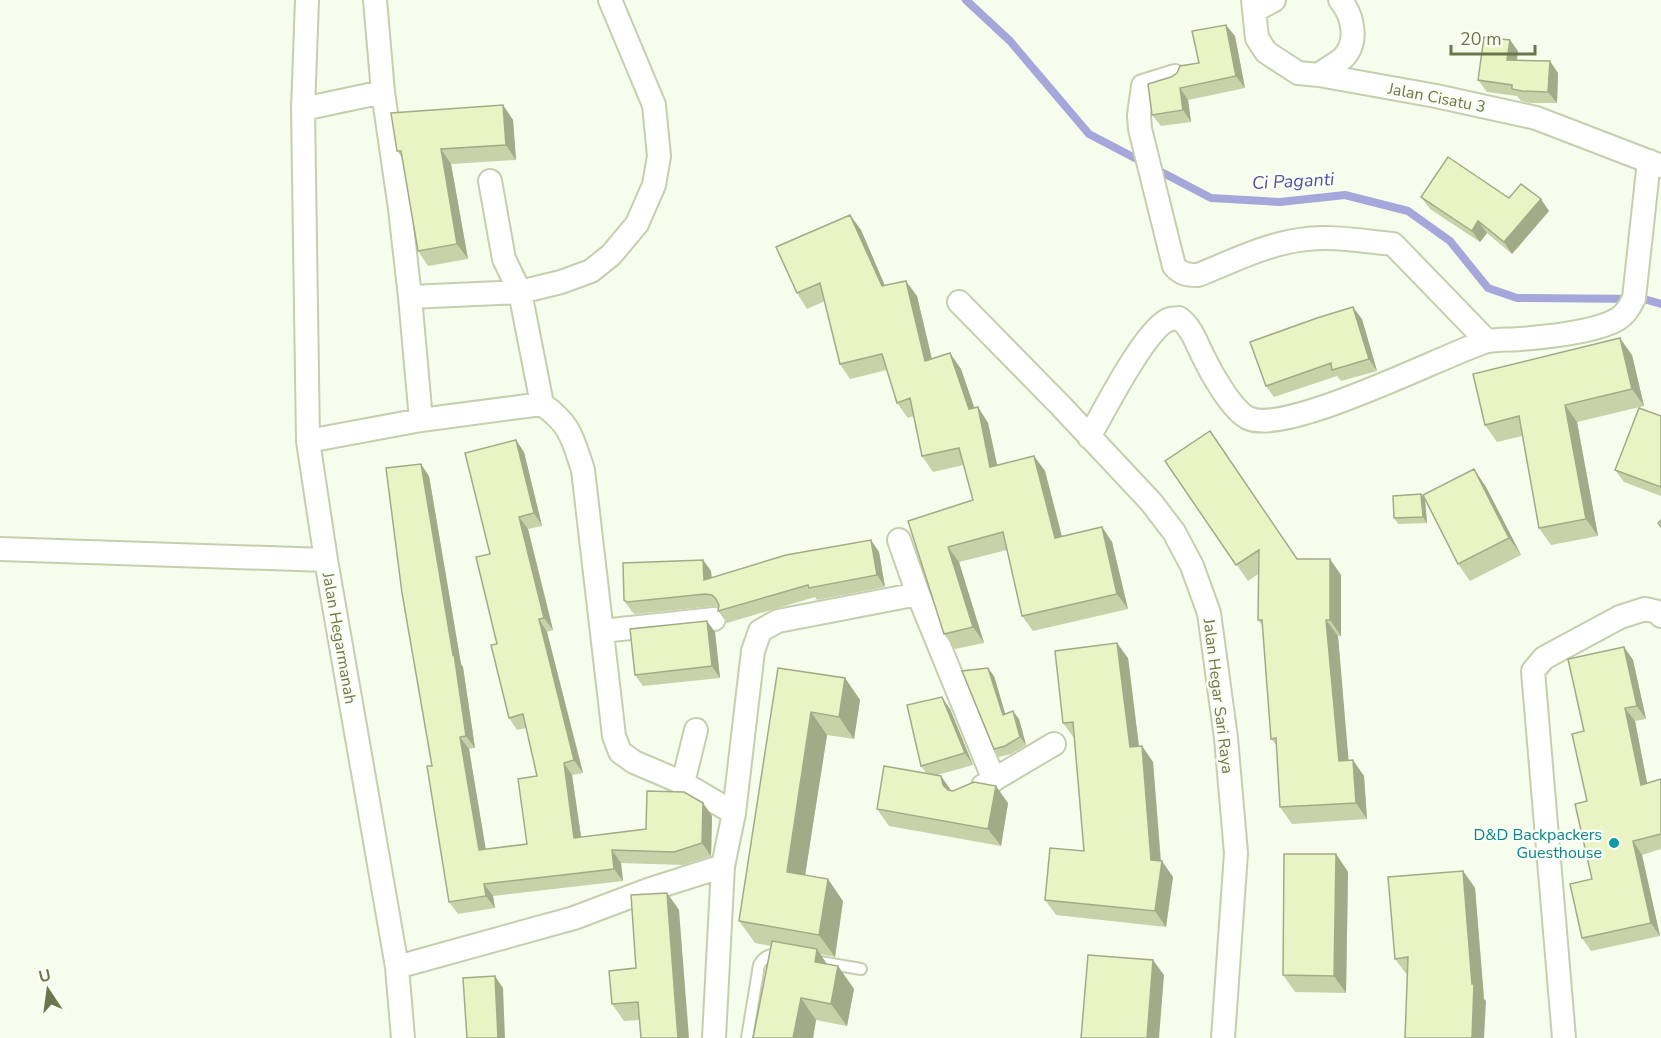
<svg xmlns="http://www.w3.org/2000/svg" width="1661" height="1038" font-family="'Nunito Sans',sans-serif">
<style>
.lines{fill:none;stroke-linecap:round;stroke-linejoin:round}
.stream{stroke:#a5a7da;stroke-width:8}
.service-casing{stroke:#c6cead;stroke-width:14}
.minor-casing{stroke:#c6cead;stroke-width:26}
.service{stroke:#fff;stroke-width:10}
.minor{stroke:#fff;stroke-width:22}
.wall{fill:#c8d1a8}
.shaded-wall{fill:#a3aa88}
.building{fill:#e9f3c3;stroke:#a3aa88;stroke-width:1.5}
.culture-dot{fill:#0f9aa8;stroke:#fafff3;stroke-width:2}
.labels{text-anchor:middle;stroke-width:5;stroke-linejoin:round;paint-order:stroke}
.street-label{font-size:16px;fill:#6d754a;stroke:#fafff3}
.culture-label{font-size:16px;fill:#0d838f;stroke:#fafff3;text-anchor:end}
.water-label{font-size:18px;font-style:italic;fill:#4f52a3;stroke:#fafff3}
</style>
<rect width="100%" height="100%" fill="#f6fdec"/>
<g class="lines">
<!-- stream -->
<path class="stream" d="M966,0l44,41 79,93 122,64 69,4 65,-7 63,16 42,30 38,47 29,10 127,1 17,5"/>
<!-- service casing -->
<g class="service-casing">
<path id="service" d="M814,961l47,8
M747,1038l12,-73c5,-9 12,-12 22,-10"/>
</g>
<!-- minor casing -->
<g class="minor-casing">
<path id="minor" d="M307,0l-4,109 5,332 18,119 71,407 6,71
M375,0l8,92
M1253,0l4,38 9,14 32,21 21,2 117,21 100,22 125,48
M1254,11l20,-11
M1319,75c7,-6 17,-11 24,-17 16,-16 10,-43 -3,-58
M1175,76l-32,10 -4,29 1,14 34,137c7,8 13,9 24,9 33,-13 66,-30 101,-35 31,-5 63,1 94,4l94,97
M303,109l80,-17 17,117 10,88
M490,181l14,78 16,33 22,112
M959,302l102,104 90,96 23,30 18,34 17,47 17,125 10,115 -13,185
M421,420l-11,-123 110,-5 41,-10 30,-11 20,-16 26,-31 17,-39 5,-29 -5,-51 -44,-105
M1089,437c15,-26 54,-103 77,-116 4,-3 9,-2 13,-3 13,10 17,24 24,38 8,17 29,54 45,62 37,18 192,-61 236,-76 11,-3 25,-2 36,-3 26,-2 76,-7 98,-20 8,-5 12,-12 16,-21l15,-137
M308,441l113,-21 121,-16c29,21 30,33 41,66l31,266 6,16 14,10 49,21 51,30 -11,53 -9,172
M899,540l19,54
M0,549l326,11
M602,631l112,-12
M683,783l13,-53
M983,786l71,-42
M734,813l19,-162 7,-20 18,-10 140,-27 76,186
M397,967l177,-49 74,-28 75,-24
M1564,1038l-31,-367 11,-13 76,-41 25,-8 13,3 3,4"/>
</g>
<!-- service -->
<use href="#service" class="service"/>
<!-- minor -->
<use href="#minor" class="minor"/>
</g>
<!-- wall -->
<path class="wall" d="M1235,36l10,52 -57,12 3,22 -30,4 -9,-11 47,-52z
M1518,51l-1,10 41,12 -1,30h-27l-9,-2 -4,-5 -30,-4 -9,-12z
M503,105l10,15 3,40 -65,4 17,95 -40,7 -10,-15 -15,-92 -6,-8z
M1421,197l88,1 40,13 -37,43 -25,-21 -7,9 -50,-33z
M850,215l11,15 24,56 32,10 15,63 29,10 13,39 4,-1 10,16 9,42 37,-9 11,15 17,65 40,-9 10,15 16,67 -95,22 -11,-15 -15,-66 -48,12 25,81 -29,6 -11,-15 -36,-113 65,-21 -9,-35 -31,7 -11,-16 -8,-40 -6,2 -11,-15 -10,-33 -37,9 -10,-15 -15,-63 -18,8 -10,-16z
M1362,319l15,52 -36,10 -4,-5 -63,21 -8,-11z
M1632,355l12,51 -67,16 21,114 -47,9 -12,-17 -17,-92 -25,6 -12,-17z
M1661,416v80l-37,-14 -9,-12z
M524,452l18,74 -14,3 25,101 -6,2 36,141 -11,2 9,62 65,-8 57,-26 9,13 -1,40 -28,9 -62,-2 2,18 -130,15 2,12 -37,6 -9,-12 -17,-136 -3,-290 32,188 2,3 12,81 -6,1 16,100 42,-5 10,-68 -11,-48 -9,2 -8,-12 -12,-74 -7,-90z
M1165,461l132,98 44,16v61h-3l10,124 16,16 3,43 -75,5 -12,-17 -3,-61 -6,-7 -9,-114 -4,-5v-46l-10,7z
M1474,469l12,18 35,68 -51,26 -12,-17z
M1421,494l4,6 2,23 -29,1 -4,-6z
M879,552l6,35 -68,13 -2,-3 -88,26 -9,-12 1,-4 -6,-1 -78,8 -3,-2 -8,-12 79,-40 8,11 1,6z
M715,632l5,46 -77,8 -8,-11z
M1624,647l9,13 13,59 -11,2 12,62 14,-4v70l-19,6 18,81 -69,15 -9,-13 10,-59 -8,-148z
M1128,658l11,89 3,-1 11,16 8,99 12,16 -7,50 -110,-12 -11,-15 39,-49 -10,-113 -11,-15z
M778,668l67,10 15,22 -6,39 -27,-4 -22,140 38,26 -8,56 -15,-3 7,10 11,2 16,23 -7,37 -31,-6 -3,18h-60l18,-92 -16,-3 -16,-22z
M994,676l11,38 14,5 7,26 -15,9 -12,3 -5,-8z
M950,709l23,56 -36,10 14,16 57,12 -7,43 -112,-20 -12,-17 50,-35 -6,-8z
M1336,854l12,18 -2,121 -51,-1 -12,-17z
M1463,871l12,17 9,111 2,2 -79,-26 -12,-16z
M667,893l12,17 -39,110 -16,1 -12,-17 24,-36z"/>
<!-- shaded-wall -->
<path class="shaded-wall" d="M1226,25l9,11 10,52 -9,-12z
M1510,40l8,11 -3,21 -8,-12z
M1550,61l8,12 -1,30 -9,-11z
M1180,88l8,12 3,22 -8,-12z
M503,105l10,15 3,40 -10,-15z
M441,149l10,15 17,95 -11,-15z
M1541,199l8,12 -37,43 -8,-12z
M850,215l11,15 31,72 -10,-16z
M1478,221l9,12 -7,9 -8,-11z
M906,281l11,15 19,81 -11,-16z
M1353,307l9,12 15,52 -8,-12z
M1620,338l12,17 12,51 -12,-17z
M950,353l11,16 19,55 -11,-15z
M1565,405l12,17 21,114 -12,-17z
M978,407l10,16 13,60 -11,-16z
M516,440l8,12 18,74 -8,-13z
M1034,456l11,15 21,82 -11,-15z
M421,464l8,12 32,188 2,3 12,81 -9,-12z
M1474,469l12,18 35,68 -12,-17z
M1421,494l4,6 2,23 -4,-6z
M519,517l9,12 25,101 -9,-12z
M1102,527l10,15 16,67 -11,-15z
M871,540l8,12 6,35 -8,-12z
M948,547l11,15 25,81 -11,-16z
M1330,559l11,16v61l-11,-16z
M703,560l8,11 1,20 -8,-11z
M539,619l8,13 36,141 -9,-13z
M1326,620l12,16 12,141 -11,-16z
M707,621l8,11 5,46 -8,-12z
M1117,643l11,15 13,105 -11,-16z
M1624,647l9,13 13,59 -9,-13z
M988,668l6,8 14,47 -5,-8z
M845,678l15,22 -6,39 -15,-22z
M942,697l8,12 23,56 -8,-12z
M1625,708l10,13 15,77 -9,-13z
M1013,711l6,8 7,26 -6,-8z
M811,712l16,23 -25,160 -15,-23z
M460,737l9,12 19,113 -9,-12z
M1142,746l11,16 8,103 1,-4 11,16 -7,50 -11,-16z
M1353,760l11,16 3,43 -11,-16z
M564,763l8,12 11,75 -9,-12z
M941,776l12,17 -10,-8z
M996,786l12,17 -7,43 -13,-17z
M703,803l9,13 -1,40 -9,-13z
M1633,841l9,14 18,81 -9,-13z
M612,850l9,13 2,18 -9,-12z
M1336,854l12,18 -2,121 -12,-17z
M1463,871l12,17 9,111 2,2 -2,37h-12v-54z
M828,879l15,22 -8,56 -16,-22z
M484,884l9,12 2,12 -9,-12z
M667,893l12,17 10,128h-11z
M817,949l15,23 -17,-10z
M1153,960l11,15 -5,63h-12z
M838,966l16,23 -7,37 -16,-22z
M495,976l8,12 2,50h-7z
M801,998l15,22 -3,18h-20z"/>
<!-- building -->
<path class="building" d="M1226,25l10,51 -56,12 3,22 -31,5 -4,-31 23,-7 6,-4 3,-7 19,-3 -7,-32z
M1484,37l26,3 -3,20 43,1 -2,31 -26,-1 -10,-2v-4l-34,-5z
M503,105l3,40 -65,4 16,95 -39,7 -17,-100h-4l-6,-38z
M1448,157l61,41 12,-14 20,15 -37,43 -26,-21 -6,10 -51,-34z
M850,215l32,71 24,-5 19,80 25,-8 19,56 9,-2 12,60 44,-11 21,82 47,-11 15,67 -95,22 -19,-84 -55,15 25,80 -29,7 -36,-113 65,-21 -14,-52 -37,8 -12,-58 -13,5 -15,-49 -42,10 -20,-81 -23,10 -21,-46z
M1353,307l16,52 -37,11 -1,-7 -65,23 -16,-44 67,-24z
M1620,338l12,51 -67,16 21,114 -47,9 -20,-112 -34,9 -12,-51z
M1639,408l22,8v71l-46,-17z
M1210,431l87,128h33v61h-4l13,141 14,-1 3,43 -76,4 -4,-69 -5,1 -9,-119h-4l1,-70 -23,15 -71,-104z
M516,440l18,73 -15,4 25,101 -5,1 35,141 -10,3 10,75 72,-9 1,-38 37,1 19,11 -1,40 -28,9 -62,-2 2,19 -130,15 2,12 -37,6 -22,-136h5l-30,-173 -16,-125 35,-4 32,191 1,-1 12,82 -6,1 19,113 48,-6 -9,-65 19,-3 -14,-62 -14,4 -18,-73 6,-1 -21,-87 14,-3 -25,-101z
M1474,469l35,69 -51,26 -35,-69z
M1421,494l2,23 -29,1 -1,-22z
M1661,520v7l-3,-4z
M871,540l6,35 -68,13 -1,-3 -90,26 1,-6 -3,-6 -4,-4 -7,-1 -78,8 -3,-2 -1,-37 80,-3 1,20 82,-25z
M707,621l5,45 -77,9 -5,-46z
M1117,643l13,104 12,-1 9,114 11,1 -7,50 -110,-11 5,-52 34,3 -11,-129 -10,1 -8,-72z
M1624,647l13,59 -12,2 16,77 20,-6v55l-28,7 18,82 -69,15 -12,-54 22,-5 -17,-75 12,-3 -15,-67 12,-3 -16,-72z
M778,668l67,10 -6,39 -28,-5 -24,160 41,7 -9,56 -80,-14z
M988,668l15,47 10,-4 7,26 -15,9 -11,3 -32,-78z
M942,697l23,56 -44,13 -14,-61z
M884,766l57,10 2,9 5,5 5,1 21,-9 22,4 -8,43 -111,-20z
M1284,854h52l-2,122 -51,-1z
M1463,871l9,113h2l-2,54h-67l3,-81 -13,2 -7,-82z
M667,893l11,145h-37l-3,-36 -26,2 -3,-33 27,-3 -5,-73z
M772,941l45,8 -2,13 23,4 -7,38 -30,-6 -8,40h-40z
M1088,955l65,5 -6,78h-66z
M495,976l3,62h-31l-4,-60z"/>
<!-- markers -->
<circle class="culture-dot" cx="1614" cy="843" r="6"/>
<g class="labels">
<!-- street labels -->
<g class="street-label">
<text transform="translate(1437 97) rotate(11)" y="6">Jalan Cisatu 3</text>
<text transform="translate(340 638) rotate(80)" y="6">Jalan Hegarmanah</text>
<text transform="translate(1219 696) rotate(83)" y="6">Jalan Hegar Sari Raya</text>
</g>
<!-- culture labels -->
<g class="culture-label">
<text x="1602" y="840">D&amp;D Backpackers<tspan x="1602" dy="18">Guesthouse</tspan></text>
</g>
<!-- water labels -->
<g class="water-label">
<text transform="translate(1293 181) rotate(-3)" y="6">Ci Paganti</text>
</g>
</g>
<!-- north arrow -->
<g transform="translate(48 990) rotate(347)" stroke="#fafff3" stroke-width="4.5" paint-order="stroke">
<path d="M0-4.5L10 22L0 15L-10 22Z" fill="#6d754a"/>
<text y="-9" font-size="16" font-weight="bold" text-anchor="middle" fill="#6d754a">U</text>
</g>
<!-- scale -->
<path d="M1451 45v9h84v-9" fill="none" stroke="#6d754a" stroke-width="3"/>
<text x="1460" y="45" font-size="18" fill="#6d754a" stroke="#fafff3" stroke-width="4.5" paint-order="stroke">20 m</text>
</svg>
